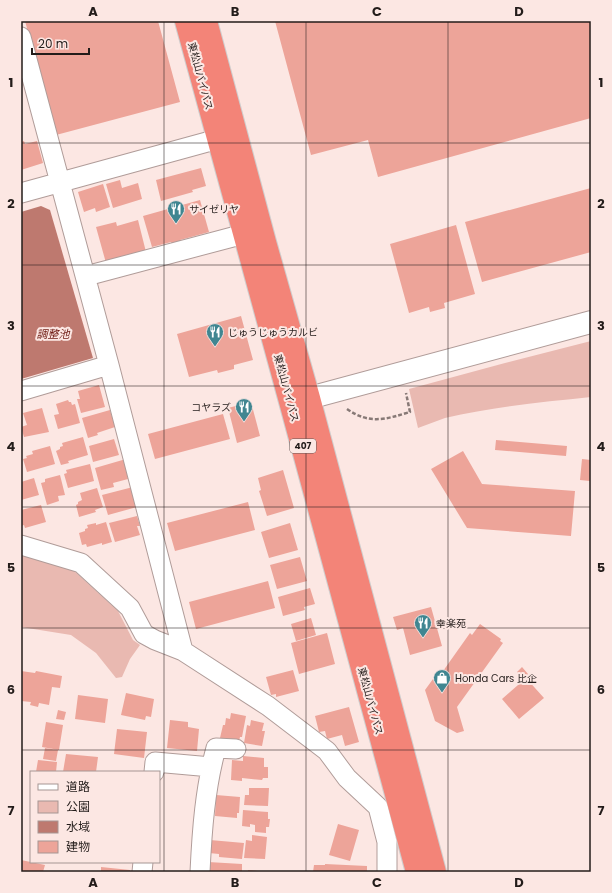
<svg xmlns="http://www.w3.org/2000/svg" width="612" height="893" font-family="Poppins,'Noto Sans JP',sans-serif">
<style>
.green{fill:#e9b9b1}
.water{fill:#be796f}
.building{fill:#eda499}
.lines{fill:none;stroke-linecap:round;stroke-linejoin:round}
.minor-casing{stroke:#b09c99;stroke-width:21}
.tertiary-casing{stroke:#b09c99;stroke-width:24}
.trunk-casing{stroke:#cfcdcd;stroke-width:24}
.path{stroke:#877976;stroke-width:2.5;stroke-dasharray:4 2;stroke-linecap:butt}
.minor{stroke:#fff;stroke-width:19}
.tertiary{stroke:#fff;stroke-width:22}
.trunk{stroke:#f38478;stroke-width:22}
.grid{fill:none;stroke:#231c1a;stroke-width:1;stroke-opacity:0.55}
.labels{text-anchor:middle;stroke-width:4;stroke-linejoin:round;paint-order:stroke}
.shield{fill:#fce7e3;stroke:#645956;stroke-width:1}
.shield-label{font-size:9px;font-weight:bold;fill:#231c1a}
.street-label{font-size:10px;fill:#231c1a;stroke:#fce7e3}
.poi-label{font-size:10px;fill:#231c1a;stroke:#fce7e3;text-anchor:start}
.water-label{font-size:11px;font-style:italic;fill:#6f1c14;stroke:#fce7e3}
.neatline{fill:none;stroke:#231c1a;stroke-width:1.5}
.grid-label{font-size:13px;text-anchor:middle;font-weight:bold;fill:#231c1a}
</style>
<rect width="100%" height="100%" fill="#fce7e3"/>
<!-- green -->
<path class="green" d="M591,341v56c-48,5 -99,10 -146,21 -9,3 -18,7 -27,10l-9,-39 96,-26z
M21,554l50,14 47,43 15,29 7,5 -10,14 -8,18 -6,1 -20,-25 -25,-18 -50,-8z"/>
<!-- water -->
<path class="water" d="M41,206l9,4 43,148 -72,21v-167z"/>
<!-- building -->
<path class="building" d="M25,21h133l22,81 -124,33z
M275,21h316v97l-213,59 -10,-37 -57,15z
M24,141l1,3 12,-3 6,22 -22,7v-28z
M201,168l5,18 -14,4 1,2 -32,9 -5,-21z
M120,180l2,8 16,-5 4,16 -29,9 -7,-24z
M103,184l7,23 -14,5 -1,-4 -11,4 -6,-20z
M591,188v64l-109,30 -17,-60z
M200,200l9,32 -29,8 1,2 -9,2 -1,-2 -19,5 -9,-31z
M138,220l8,32 -40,11 -10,-36 20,-5 1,4z
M456,225l19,69 -31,9 1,5 -15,4 -1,-5 -20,6 -19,-69z
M241,316l12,44 -19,5v4l-16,4 -1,-3 -28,7 -12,-43z
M99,385l6,22 -24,6 -4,-14h3l-2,-8z
M68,400l1,2h2l1,3 3,-1 5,19 -22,6 -4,-14 5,-1 -3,-10z
M251,402l9,34 -23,7 -9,-35z
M42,408l7,24 -25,5 -3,-10 6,-2 -4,-12z
M110,410l5,17 -18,6 1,2 -10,3 -6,-20z
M223,414l7,25 -75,20 -7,-25z
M83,437l5,18 -20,6 1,2 -8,2 -5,-14 4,-2v-2l3,-1 -1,-3z
M114,439l5,16 -26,7 -4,-16z
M496,440l71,6 -1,10 -71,-6z
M50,446l5,18 -28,8 -4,-13 4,-1 -1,-2 7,-2 -1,-3z
M463,451l19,33 93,7 -4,45 -104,-8 -36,-59z
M126,459l4,12 -3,1 1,7 -15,4 1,4 -13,3 -6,-22z
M582,459l9,1 -1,21 -10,-1z
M90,464l4,17 -26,7 -4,-14 3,-1 -1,-3z
M283,470l11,38 -27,8 -8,-25 2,-1 -3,-12z
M60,475l5,20 -7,1 1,5 -12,4 -6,-22 4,-1v-3z
M34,478l5,17 -18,5v-18z
M133,487l4,20 -29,8 -6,-20z
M97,488l6,19 -8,3 1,2 -17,5 -3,-12 2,-1v-2l4,-2 -2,-7z
M248,502l7,28 -80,21 -8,-28z
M41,505l5,17 -21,6 -1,-3 -3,1v-16z
M137,516l3,10h-3l3,9 -25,7 -6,-19z
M106,522l6,20 -10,3v-2l-15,4 -1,-3 -4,1 -3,-12 6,-2v-2l3,-1 -1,-3 9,-2v2z
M290,523l8,27 -29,8 -8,-26z
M300,557l7,24 -30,8 -7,-24z
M268,581l7,27 -79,21 -7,-27z
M310,588l5,16 -11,3 1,3 -22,6 -5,-19z
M431,607l11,39 -32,9 -7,-27 -6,2 -4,-13z
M311,618l5,17 -20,6 -5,-17z
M480,624l21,15 -1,2 3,2 -46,64 7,24 -7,2 -22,-12 -10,-31 8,-11 3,2 34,-48 2,2z
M327,633l8,31 -36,10 -8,-31z
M522,667l6,7 -5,5 -6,-7z
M293,670l6,21 -23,6v-3l-5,1 -5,-18z
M21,671l14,2 1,-2 26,5 -2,12 -8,-1 -3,18 -10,-2 -1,4 -8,-2 1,-3 -10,-1z
M526,678l18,20 -25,21 -17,-20z
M126,693l28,6 -3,18 -5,-1 -1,4 -24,-5z
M78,695l30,4 -3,24 -30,-4z
M349,707l10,35 -14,4 -3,-11 -15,4 -2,-8 -6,1 -4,-16z
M58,710l8,2 -2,8 -8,-1z
M231,713l15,3 -4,21h-2l-1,4 -19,-3 3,-13h2l1,-7 4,1z
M170,720l18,2v5l11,2 -2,22 -30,-3z
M251,720l13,3 -2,8h3l-3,15 -18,-3 3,-18 3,1z
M46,722l17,3 -4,25 -17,-3z
M117,729l30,3 -3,26 -30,-4z
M45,748l13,2 -2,11 -13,-2z
M66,754l32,3 -2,15h-33z
M243,756l21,2v9h4v11h-5l-1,2 -20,-2v3l-11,-1 1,-20 11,1z
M38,760l19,2 -1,10h-20z
M249,788h20l-1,18 -24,-1 1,-10h4z
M216,795l24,2 -1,16h-2v5l-22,-2z
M243,810l25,2v7h2l-1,8h-3v6l-11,-1v-7l-5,-1v3l-8,-1z
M338,824l21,6 -9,31 -21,-6z
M252,835l15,2 -2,22 -21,-1 2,-18 6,1z
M210,840l34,3 -2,16 -23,-2v-3l-10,-1z
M21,860l24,5 -2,7h-22z
M208,862l34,2v8h-35z
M325,864l42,2v6h-54l1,-7h11z
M101,867l29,3v2h-29z
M248,870l10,1v1h-10z"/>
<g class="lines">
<!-- minor casing -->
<g class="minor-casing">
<path id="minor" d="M21,37l88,328 74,286
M21,193l197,-54
M86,276l158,-42
M21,391l88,-26
M21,545l60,18 49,45 14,26 11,6 28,11 85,55 59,45 20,27 31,29 9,35v30
M154,772l1,-10 56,5
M142,872l1,-10
M200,872c2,-42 5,-83 16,-124l20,1"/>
</g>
<!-- tertiary casing -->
<g class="tertiary-casing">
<path id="tertiary" d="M309,398l282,-76"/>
</g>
<!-- trunk casing -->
<g class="trunk-casing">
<path id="trunk" d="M186,21l105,384 126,467
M206,21l59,221 44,156 126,474"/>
</g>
<!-- path -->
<path class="path" d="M347,409c23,16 39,10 63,3l-4,-19"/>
<!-- minor -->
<use href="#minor" class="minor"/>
<!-- tertiary -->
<use href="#tertiary" class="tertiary"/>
<!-- trunk -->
<use href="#trunk" class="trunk"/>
</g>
<!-- grid -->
<path class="grid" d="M164,21v851M306,21v851M448,21v851M21,143h570M21,265h570M21,386h570M21,507h570M21,628h570M21,750h570"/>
<!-- icons -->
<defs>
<g id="restaurant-pin" transform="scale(0.9)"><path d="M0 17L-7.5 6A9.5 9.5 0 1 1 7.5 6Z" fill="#408691" stroke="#fce7e3"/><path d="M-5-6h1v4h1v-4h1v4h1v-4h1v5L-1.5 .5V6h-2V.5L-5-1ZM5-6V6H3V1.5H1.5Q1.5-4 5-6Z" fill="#fff"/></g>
<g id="shop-pin" transform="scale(0.9)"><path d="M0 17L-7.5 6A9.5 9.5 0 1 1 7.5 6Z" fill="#408691" stroke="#fce7e3"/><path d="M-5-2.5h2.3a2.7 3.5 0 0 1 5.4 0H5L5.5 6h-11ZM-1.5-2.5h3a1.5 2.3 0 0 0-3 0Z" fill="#fff"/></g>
</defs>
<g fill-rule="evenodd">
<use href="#restaurant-pin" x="176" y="209"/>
<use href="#restaurant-pin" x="215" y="332"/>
<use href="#restaurant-pin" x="244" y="407"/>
<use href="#restaurant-pin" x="423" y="623"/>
<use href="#shop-pin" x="442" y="678"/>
</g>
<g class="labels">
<!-- shield labels -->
<rect class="shield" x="290" y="439" width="26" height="14" rx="3"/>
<g class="shield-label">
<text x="303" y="449">407</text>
</g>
<!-- street labels -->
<g class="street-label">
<text transform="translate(201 76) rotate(75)" y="4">東松山バイパス</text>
<text transform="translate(287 388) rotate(75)" y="4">東松山バイパス</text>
<text transform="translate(371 701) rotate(75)" y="4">東松山バイパス</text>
</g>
<!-- poi labels -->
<g class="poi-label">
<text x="189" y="213">サイゼリヤ</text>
<text x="228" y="336">じゅうじゅうカルビ</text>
<text x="231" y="411" text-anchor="end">コヤラズ</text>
<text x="436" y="627">幸楽苑</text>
<text x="455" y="682">Honda Cars 比企</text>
</g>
<!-- water labels -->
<g class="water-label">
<text x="53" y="338">調整池</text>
</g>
</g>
<!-- border -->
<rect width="612" height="893" fill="none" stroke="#fce7e3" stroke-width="44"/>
<!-- legend -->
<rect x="30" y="771" width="130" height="92" fill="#fce7e3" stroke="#a59693"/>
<rect x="38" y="784" width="20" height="6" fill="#ffffff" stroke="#a59693"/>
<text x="66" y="791" font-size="12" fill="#231c1a">道路</text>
<rect x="38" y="801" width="20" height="12" fill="#e9b9b1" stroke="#a59693"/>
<text x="66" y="811" font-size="12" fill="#231c1a">公園</text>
<rect x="38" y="821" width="20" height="12" fill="#be796f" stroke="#a59693"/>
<text x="66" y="831" font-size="12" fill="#231c1a">水域</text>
<rect x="38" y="841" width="20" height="12" fill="#eda499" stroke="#a59693"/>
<text x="66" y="851" font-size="12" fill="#231c1a">建物</text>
<!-- scale -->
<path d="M32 48v6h57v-6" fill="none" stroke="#231c1a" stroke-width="2"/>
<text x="38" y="48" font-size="12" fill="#231c1a" stroke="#fce7e3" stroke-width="3" paint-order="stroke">20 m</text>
<rect x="22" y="22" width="568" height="849" class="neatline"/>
<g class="grid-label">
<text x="93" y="16">A</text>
<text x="235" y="16">B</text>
<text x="377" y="16">C</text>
<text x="519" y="16">D</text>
<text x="11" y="87">1</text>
<text x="601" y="87">1</text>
<text x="11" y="208">2</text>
<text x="601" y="208">2</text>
<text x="11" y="330">3</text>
<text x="601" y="330">3</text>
<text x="11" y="451">4</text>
<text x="601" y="451">4</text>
<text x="11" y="572">5</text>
<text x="601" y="572">5</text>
<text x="11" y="694">6</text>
<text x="601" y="694">6</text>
<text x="11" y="815">7</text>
<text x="601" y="815">7</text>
<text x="93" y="887">A</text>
<text x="235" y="887">B</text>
<text x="377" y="887">C</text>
<text x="519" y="887">D</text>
</g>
</svg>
